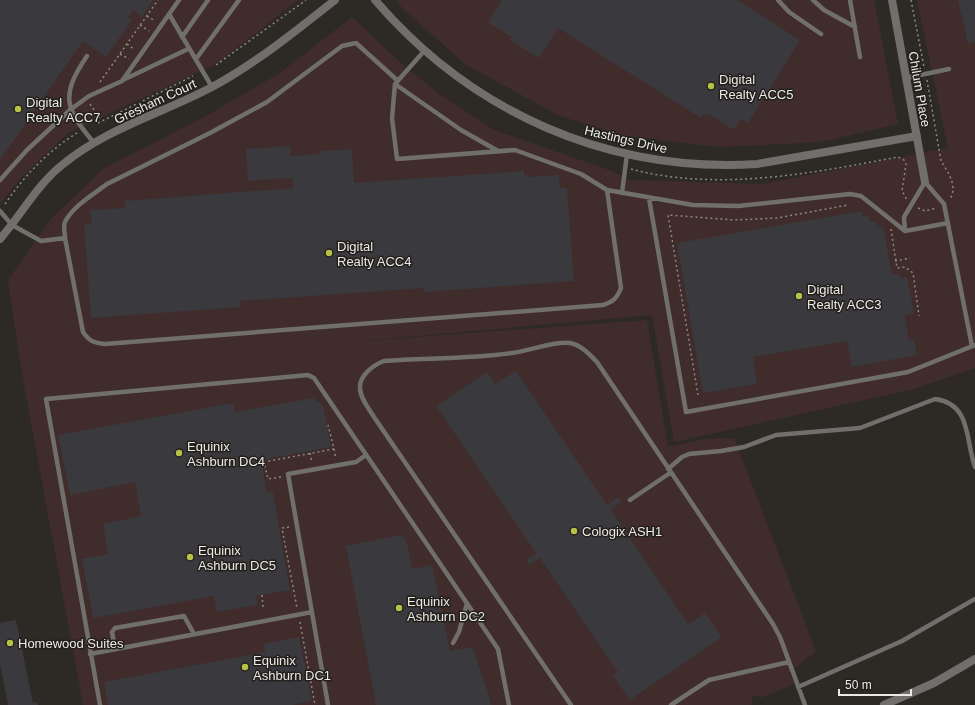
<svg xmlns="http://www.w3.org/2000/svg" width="975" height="705" font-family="Arial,sans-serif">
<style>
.industrial{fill:#402c2a}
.building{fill:#3a393e}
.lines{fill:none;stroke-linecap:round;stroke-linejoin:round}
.path{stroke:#8b8985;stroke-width:1.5;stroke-dasharray:2 3;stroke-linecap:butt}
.service{stroke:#706f6c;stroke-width:4.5}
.minor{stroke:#706f6c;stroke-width:8}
.poi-dot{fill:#b8c147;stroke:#23201c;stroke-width:1.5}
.labels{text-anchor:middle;stroke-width:3;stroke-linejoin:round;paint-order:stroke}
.poi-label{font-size:13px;fill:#ebe9e6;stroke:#23201c;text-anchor:start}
.street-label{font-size:13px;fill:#ebe9e6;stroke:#23201c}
</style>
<rect width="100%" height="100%" fill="#2d2a25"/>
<!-- industrial -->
<path class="industrial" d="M0,0h298l-80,63 -150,70 -47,45 -21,26z
M396,0h478l24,124 -77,18 -102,5 -94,-11 -65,-20 -94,-51 -63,-56z
M917,0h58v368l-61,21 -240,53 -22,-127 -303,27 298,-22 21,127 37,-8 29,-1 82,213 -27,22 6,11 -34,14 -1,-3 -9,2 2,7 -4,1h-666l-62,-337 -13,-88 43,-61 52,-50 101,-52 76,-44 72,-56 50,47 40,32 52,34 118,41 18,9 133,4 185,-36z"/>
<!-- building -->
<path class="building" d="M0,0h153l-11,17 -9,-7 -5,8 4,2 -26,37 -23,-16 -83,119z
M502,0h235l63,40 -52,83 -7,-4 -7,11 -25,-16 -1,2 -4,-3 -3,5 -143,-90 -19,30 -29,-18 2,-3 -24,-15z
M958,0h17v42l-7,2z
M290,146l1,10 28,-2v-3l33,-2 2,34 170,-12v5l4,-1 1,2 30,-2 1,13h7l7,93 -149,11 -1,-4 -184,13 1,6 -150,11 -7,-93 8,-1 -2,-14 35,-2 -1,-7 169,-13v-10l-45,3 -2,-32z
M862,211v6l7,-2 1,7 6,-1 1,6 6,-1 9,49 7,-2 1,5 7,-1 7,36 -9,2 4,25h5l3,15 -65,12 -5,-26 -94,16 4,27 -54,9 -26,-150z
M516,371l91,134 11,-8 3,5 -10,8 77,114 17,-11 17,24 -92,63 -17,-24 5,-4 -78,-114 -11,7 -3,-5 10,-7 -100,-147 51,-34 8,12z
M313,398l10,7 8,42 -70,13 6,33 6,-1 17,98 -34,6 2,9 -41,7 -3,-16 -121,22 -11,-59 26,-5 -5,-30 38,-8 -6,-34 -65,13 -12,-60 175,-32 2,9z
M401,535l5,4 6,30 20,-4 18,86 22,-4 15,42 4,16h-115l-30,-159z
M16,620l17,83 4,-1 1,3h-30l-8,-41v-41z
M299,637l13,64 -20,4h-184l-4,-23 161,-30 -1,-8z"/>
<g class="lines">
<!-- path -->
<path class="path" d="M911,0l13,67
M147,16l8,5
M140,25l9,6
M127,44l8,6
M120,54l9,5
M216,65l90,-65
M927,80l14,81c7,11 17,25 9,38
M100,82l58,-82
M90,104l11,16
M98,123l95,-47
M631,169c86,23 182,4 267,-12l6,3 2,4 -4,27 5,9
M5,204c20,-29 43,-53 72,-71
M918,208l7,3 12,-3
M891,229l6,39 8,-1 8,6 6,43
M895,261l15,-3
M698,395l-30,-180 66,5 43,-2 71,-13
M334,449l2,10
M310,453l2,10
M281,477l-13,2 -4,-17 70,-13 -6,-24
M289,527l-7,1 15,80
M262,595l1,12
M300,622l15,83"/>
<!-- service -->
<path class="service" d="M778,0l11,12 32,22
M813,0l11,10 31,17
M850,0l10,57
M169,14l43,73
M182,37l26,-37
M425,50l-30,34 -3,34 5,41 118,-9 66,24 26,16 86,15 45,1 112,-12 11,2 44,35 43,-8
M87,56c-27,40 -22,52 7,87
M196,59l43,-59
M906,78l43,-9
M123,80l65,-31
M398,81l-42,-38 -14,3 -75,56 -57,31 -103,51c-13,10 -34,22 -42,38 -2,4 0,11 0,16l18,94c6,9 11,11 22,12l498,-39c10,-3 14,-7 18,-17l-14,-98
M395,84l66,46 37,21
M0,180l27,-30 43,-40 19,-14 33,-15 57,-81
M622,193l5,-39
M649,198l37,214 222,-40 67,-27
M0,211l12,14 29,16 24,-3
M905,231l-1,-14 21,-35 19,22 28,142
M668,469l14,-12 7,-3 32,-3 23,-4 32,-12 84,-7 75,-29c37,5 30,41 40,68
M630,500l40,-27
M453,643l6,-11 8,-29
M115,649l-3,-17 3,-4 69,-12 10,18
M90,654l222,-42
M798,687l104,-46 73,-42
M100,705l-54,-306 262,-24 6,3 184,271 11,56
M328,705l-40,-231 68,-12 10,-7
M571,705l-197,-288c-5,-8 -14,-19 -14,-29 -1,-12 13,-23 24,-27 42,-3 86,-2 128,-8 18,-2 41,-12 58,-10 11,2 19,11 27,19l176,262 7,13 25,68
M671,705l38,-25 80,-18"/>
<!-- minor -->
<path class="minor" d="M375,0c97,113 233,173 382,164l160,-28
M892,0l33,182
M0,239c22,-25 36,-53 62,-74 43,-36 101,-52 150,-78 44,-24 84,-56 123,-87
M884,705l50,-22 41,-24"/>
</g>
<!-- markers -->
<g class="poi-dot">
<circle cx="711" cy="86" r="4"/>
<circle cx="18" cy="109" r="4"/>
<circle cx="329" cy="253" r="4"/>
<circle cx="799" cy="296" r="4"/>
<circle cx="179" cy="453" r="4"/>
<circle cx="574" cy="531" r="4"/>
<circle cx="190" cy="557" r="4"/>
<circle cx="399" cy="608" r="4"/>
<circle cx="10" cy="643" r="4"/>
<circle cx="245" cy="667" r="4"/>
</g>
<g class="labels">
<!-- poi labels -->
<g class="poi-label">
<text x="719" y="84">Digital<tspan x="719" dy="15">Realty ACC5</tspan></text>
<text x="26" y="107">Digital<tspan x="26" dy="15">Realty ACC7</tspan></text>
<text x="337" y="251">Digital<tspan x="337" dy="15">Realty ACC4</tspan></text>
<text x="807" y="294">Digital<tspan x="807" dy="15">Realty ACC3</tspan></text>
<text x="187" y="451">Equinix<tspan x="187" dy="15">Ashburn DC4</tspan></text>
<text x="582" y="536">Cologix ASH1</text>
<text x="198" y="555">Equinix<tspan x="198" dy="15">Ashburn DC5</tspan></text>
<text x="407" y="606">Equinix<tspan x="407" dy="15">Ashburn DC2</tspan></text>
<text x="18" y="648">Homewood Suites</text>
<text x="253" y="665">Equinix<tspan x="253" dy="15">Ashburn DC1</tspan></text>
</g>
<!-- street labels -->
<g class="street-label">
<text transform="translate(920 89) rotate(80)" y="5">Chilum Place</text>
<text transform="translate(155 101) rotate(-25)" y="5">Gresham Court</text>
<text transform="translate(626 139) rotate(13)" y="5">Hastings Drive</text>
</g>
</g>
<!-- scale -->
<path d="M839 689v6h72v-6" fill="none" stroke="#ebe9e6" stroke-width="2"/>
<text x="845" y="689" font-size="12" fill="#ebe9e6" stroke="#23201c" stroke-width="3" paint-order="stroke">50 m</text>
</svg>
